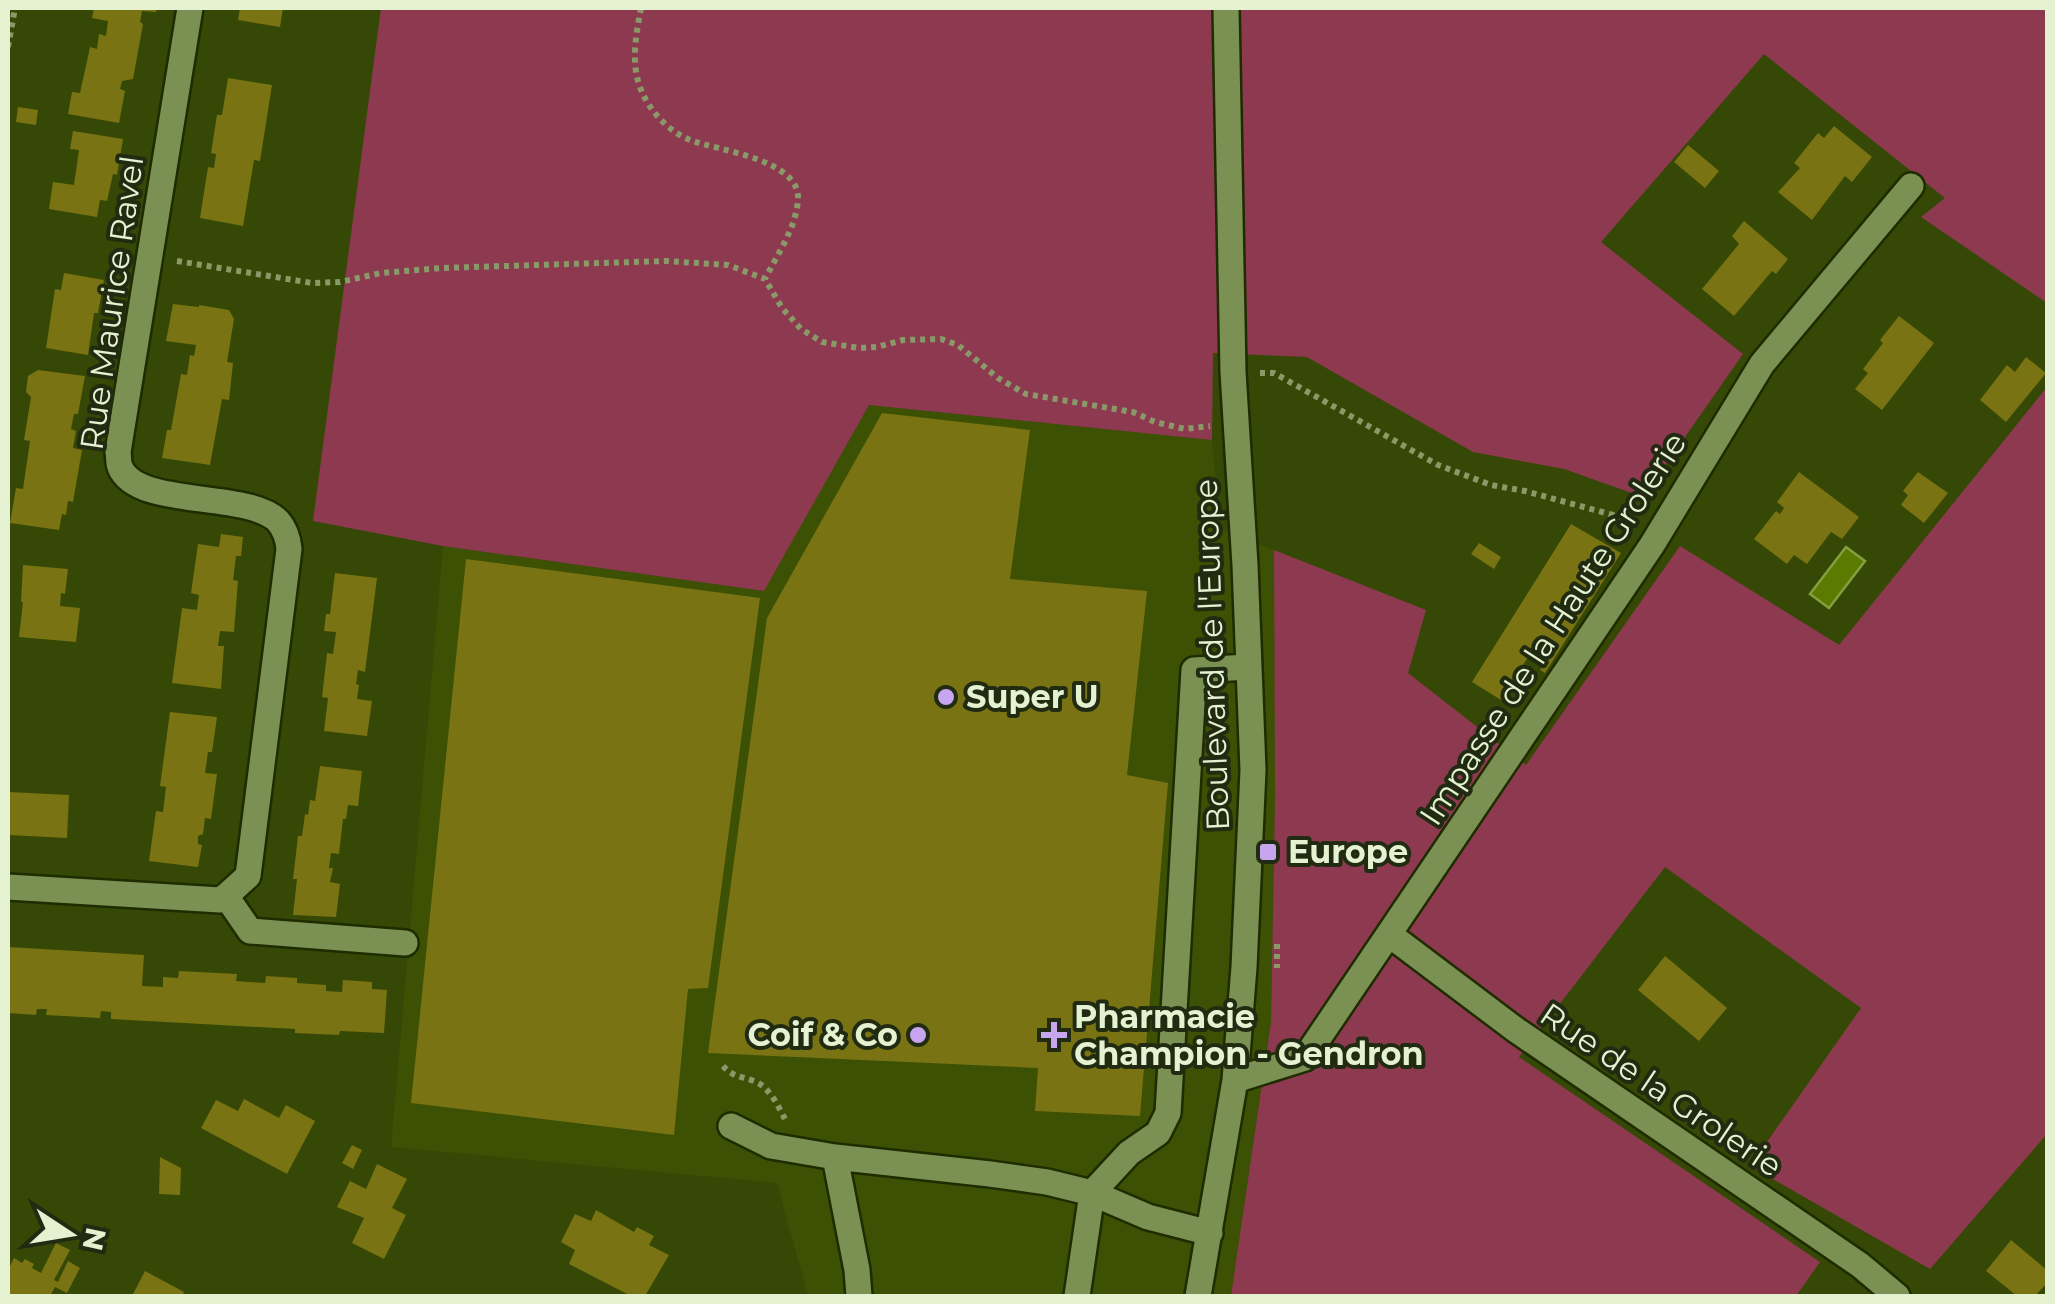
<svg xmlns="http://www.w3.org/2000/svg" width="2055" height="1304" font-family="Montserrat,sans-serif">
<style>
.built{fill:#3c5104}
.green{fill:#8d3a51}
.water{fill:#5b7b00;stroke:#849f3f;stroke-width:2.5}
.building{fill:#797313}
.lines{fill:none;stroke-linecap:round;stroke-linejoin:round}
.minor-casing{stroke:#1e2c00;stroke-width:30}
.path{stroke:#899967;stroke-width:6;stroke-dasharray:5 5;stroke-linecap:butt}
.minor{stroke:#7a9153;stroke-width:25}
.poi-dot{fill:#c8a6ef;stroke:#212b11;stroke-width:4}
.labels{text-anchor:middle;stroke-width:8;stroke-linejoin:round;paint-order:stroke}
.street-label{font-size:32px;fill:#e5f2d2;stroke:#212b11}
.poi-label{font-size:32px;font-weight:bold;fill:#e5f2d2;stroke:#212b11;text-anchor:start}
</style>
<rect width="100%" height="100%" fill="#354805"/>
<!-- built -->
<path class="built" d="M869,405l343,35 9,90 53,20 1,248 -4,224 -40,274h-423l-31,-113 -386,-36 52,-601 320,45z"/>
<!-- green -->
<path class="green" d="M381,8h1666v295l-126,-86 24,-19 -181,-144 -163,188 142,112 -100,143 -79,-28 -91,-17 -166,-95 -94,-4 -1,87 -343,-35 -105,186 -321,-45 -130,-25z
M2047,387v747l-117,135 -180,-103 111,-158 -196,-141 -146,190 301,205 -24,34h-565l40,-274 4,-224 -1,-248 152,60 -18,63 118,92 154,-219 159,99z"/>
<!-- water -->
<path class="water" d="M1846,547l19,14 -36,47 -19,-14z"/>
<!-- building -->
<path class="building" d="M94,8h63l-1,4 -14,-1 -2,11 3,2 -10,55 -11,2 -2,8 5,2 -6,32 -51,-9 4,-22 8,1 10,-46 7,2 2,-15 7,2 2,-15 -16,-3z
M240,8h43l-3,19 -42,-7z
M228,78l44,7 -12,76 -6,-1 -11,66 -43,-8 8,-51 6,1 2,-14 -5,-1 6,-38h5z
M18,107l20,3 -2,15 -20,-3z
M1834,126l38,31 -20,25 -7,-6 -33,44 -34,-28 22,-24 -6,-5 24,-30 6,5z
M73,131l50,8 -6,36 -4,-1 -6,27 -7,-1 -3,17 -48,-8 4,-27 21,3 5,-35 -9,-1z
M1688,145l31,26 -14,17 -31,-26z
M1744,221l44,38 -12,15 -4,-3 -38,45 -32,-27 37,-45 -7,-8z
M64,273l40,7 -6,33h-4l-6,42 -42,-7 9,-59 6,1z
M173,304l26,3v-2l30,5 5,9 -7,43 6,1 -4,37 -7,-1 -12,66 -48,-7 5,-28h4l10,-56 6,1 3,-20 4,1 2,-11 -30,-4z
M1899,316l35,27 -52,67 -27,-21 13,-16 -5,-4 20,-26 -3,-3z
M2026,357l20,16 -40,49 -26,-22 27,-35 8,7z
M38,370l47,6 -7,38h-4l-3,15 5,2 -3,17 9,2 -9,52 -5,-1 -2,14 -4,-1 -3,16 -49,-7 6,-35 7,1 7,-48 -6,-1 7,-43 -5,-5 2,-16z
M882,413l148,17 -20,149 137,12 -20,184 41,8 -28,333 -105,-5 3,-43 -330,-15 59,-435z
M1799,472l60,45 -17,22 -11,-7 -24,32 -13,-9 -7,9 -33,-25 22,-28 4,3 4,-6 -7,-6z
M1918,472l30,21 -24,30 -23,-18 7,-10 -5,-4z
M1571,524l50,29 -76,120 -5,-3 3,-4 -15,-9 -27,43 -29,-18z
M221,534l22,3 -2,19h-5l-3,24 5,1 -4,51 -14,-1 -2,15h6l-3,43 -49,-6 10,-75 15,2 2,-15 -8,-2 7,-49 21,3z
M1479,543l22,14 -7,12 -23,-15z
M466,559l294,39 -52,390 -20,1 -14,146 -263,-32z
M23,565l45,4 -3,25 -4,-1 -1,13 20,2 -4,34 -57,-5 4,-35h-2z
M335,573l42,5 -12,94 -7,-2 -2,14 3,1 -2,14 15,2 -5,35 -43,-5 4,-33 -6,-1 5,-44 6,1 3,-22 -12,-1 2,-17h4z
M170,712l47,5 -5,35h-4l-3,21 12,1 -6,45 -6,-1 -2,16 -5,2v8l4,1 -4,22 -49,-6 7,-50 7,1 3,-25 -6,-1z
M320,766l42,5 -4,35 -10,-1 -2,14h-3l-4,35 -8,-1 -2,15h4l-3,14 10,2 -4,33 -43,-2 4,-36h-4l5,-43h4l3,-22 3,1 2,-15 5,1z
M9,792l60,3 -2,43 -59,-3z
M8,947l136,8 -2,31 21,1v-10l15,1 1,-7 58,3 -1,7 29,2 1,-7 31,2v5l29,2v6l16,1 1,-12 29,2v7l15,1 -3,43 -44,-2 -1,4 -44,-2v-4l-184,-10v-7l-10,-1 -1,7 -54,-3 1,-6h-10l-1,6 -28,-2z
M1665,956l62,52 -28,33 -61,-51z
M244,1099l35,19 7,-13 29,16 -28,53 -86,-46 15,-28 22,11z
M352,1145l10,5 -9,19 -11,-6z
M160,1157l21,11 -1,27 -21,-1z
M377,1164l30,15 -15,29 14,7 -22,44 -32,-16 12,-25 -27,-11 13,-26 16,8z
M596,1210l38,22 3,-5 17,9 -5,9 20,10 -24,41h-14l-62,-32 6,-14 -14,-8 14,-28 16,7z
M2011,1240l37,31v11l-13,14h-18l-31,-25z
M56,1243l14,7 -16,30 4,2 10,-21 12,7 -13,25 -12,-6 -5,9h-42v-26l6,-12 8,5 3,-4 9,5 -2,4 9,5z
M145,1271l39,21 -2,4h-50z"/>
<g class="lines">
<!-- minor casing -->
<g class="minor-casing">
<path id="minor" d="M190,8l-72,444c1,5 0,10 2,15 17,42 127,23 158,54 7,8 10,17 11,28l-41,327 -22,20
M8,887l212,13 6,-4 24,35 155,12
M1390,935l126,95 344,235 37,31
M1235,1080l70,-22 347,-513 110,-181 149,-178
M731,1126l40,20 64,11 155,17 57,8 45,11 56,24 62,16
M835,1157l22,113 2,26
M1077,1296l15,-103 37,-40 29,-20 10,-20 26,-443 55,-3
M1198,1296l37,-216 9,-113 9,-197 -8,-205 -12,-193 -7,-364"/>
</g>
<!-- path -->
<path class="path" d="M641,8c-4,22 -9,46 -4,69 6,27 28,53 53,63 28,11 111,19 108,60 -2,28 -21,55 -33,79
M8,47l7,-39
M177,261l135,22 28,-1 41,-9 60,-5 225,-7 62,4 37,14 17,29 19,21 21,13 37,6 18,-1 26,-7 38,-1 17,6 40,33 28,16 107,18 22,10 30,7 25,-3
M1260,373h14l164,92 53,20 34,6 88,24 18,14
M1277,944v24
M723,1066c10,11 17,10 31,15 16,6 24,25 32,40"/>
<!-- minor -->
<use href="#minor" class="minor"/>
</g>
<!-- markers -->
<g class="poi-dot">
<circle cx="946" cy="697" r="10"/>
<rect x="1258" y="842" width="20" height="20" rx="5"/>
<circle cx="918" cy="1035" r="10"/>
<path d="M1049 1020h10v10h10v10h-10v10h-10v-10h-10v-10h10z"/>
</g>
<g class="labels">
<!-- street labels -->
<g class="street-label">
<text transform="translate(112 303) rotate(-82)" y="11">Rue Maurice Ravel</text>
<text transform="translate(1553 629) rotate(-57)" y="11">Impasse de la Haute Grolerie</text>
<text transform="translate(1212 655) rotate(-92)" y="11">Boulevard de l'Europe</text>
<text transform="translate(1661 1090) rotate(34)" y="11">Rue de la Grolerie</text>
</g>
<!-- poi labels -->
<g class="poi-label">
<text x="966" y="708">Super U</text>
<text x="1288" y="863">Europe</text>
<text x="1074" y="1028">Pharmacie<tspan x="1074" dy="37">Champion - Gendron</tspan></text>
<text x="898" y="1046" text-anchor="end">Coif &amp; Co</text>
</g>
</g>
<!-- border -->
<rect width="2055" height="1304" fill="none" stroke="#e5f2d2" stroke-width="20"/>
<!-- north arrow -->
<g transform="translate(70 1234) rotate(102)" stroke="#212b11" stroke-width="8" paint-order="stroke">
<path d="M0-8L18 38L0 25L-18 38Z" fill="#e5f2d2"/>
<text y="-15" font-size="28" font-weight="bold" text-anchor="middle" fill="#e5f2d2">N</text>
</g>
</svg>
